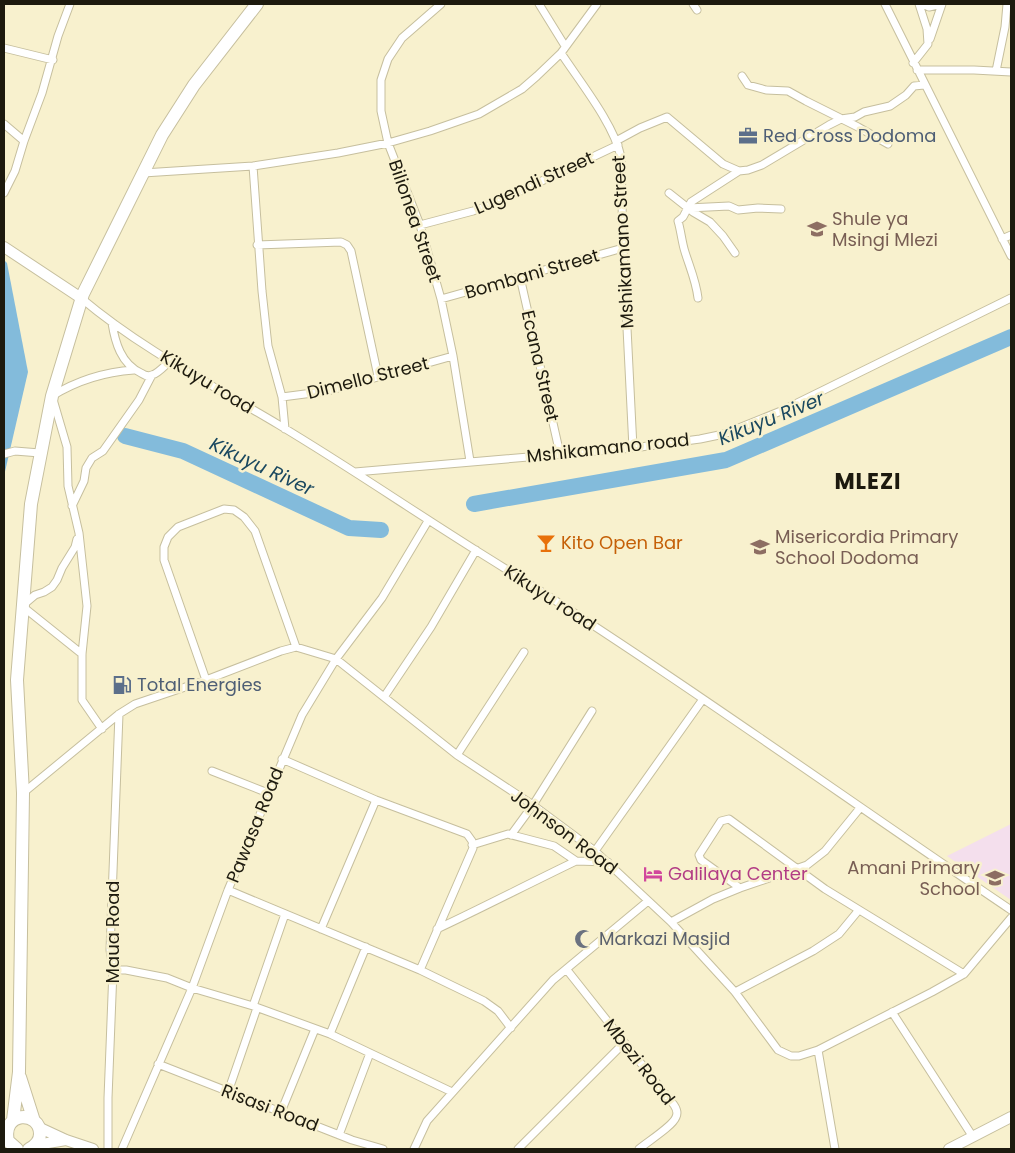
<svg xmlns="http://www.w3.org/2000/svg" width="1015" height="1153" font-family="Poppins,sans-serif">
<style>
.education{fill:#f4dfed}
.water{fill:#83bbdb}
.lines{fill:none;stroke-linecap:round;stroke-linejoin:round}
.river{stroke:#83bbdb;stroke-width:16}
.street-casing{stroke:#c6bf9e;stroke-width:9}
.secondary-casing{stroke:#c6bf9e;stroke-width:12}
.highway-casing{stroke:#c6bf9e;stroke-width:14}
.street{stroke:#fff;stroke-width:7}
.secondary{stroke:#fff;stroke-width:10}
.highway{stroke:#fff;stroke-width:12}
.labels{text-anchor:middle;stroke-width:5;stroke-linejoin:round;paint-order:stroke}
.service-label{font-size:18px;fill:#4e5e75;stroke:#f8f1ce;text-anchor:start}
.street-label{font-size:18px;fill:#1d1a0e;stroke:#f8f1ce}
.education-label{font-size:18px;fill:#785e54;stroke:#f8f1ce;text-anchor:start}
.food-label{font-size:18px;fill:#c56008;stroke:#f8f1ce;text-anchor:start}
.hotel-label{font-size:18px;fill:#b23c85;stroke:#f8f1ce;text-anchor:start}
.worship-label{font-size:18px;fill:#5b616d;stroke:#f8f1ce;text-anchor:start}
.water-label{font-size:19px;font-style:italic;fill:#1a485f;stroke:#f8f1ce}
.district-label{font-size:22px;font-weight:bold;letter-spacing:1px;fill:#1d1a0e;stroke:#f8f1ce}
</style>
<rect width="100%" height="100%" fill="#f8f1ce"/>
<!-- education -->
<path class="education" d="M1011,824v76l-64,-44z"/>
<!-- water -->
<path class="water" d="M4,260l3,3 21,109 -24,104z"/>
<g class="lines">
<!-- river -->
<path class="river" d="M125,436l58,15 166,77 32,2
M474,504l252,-44 285,-123"/>
<!-- street casing -->
<g class="street-casing">
<path id="street" d="M441,4l-39,34 -14,21 -7,21v31l7,32 32,82 21,74 12,57 17,105
M539,4l26,42
M693,4l4,6
M885,4l126,252
M923,4l6,3 13,-3
M930,39l12,-35
M4,48l49,12
M561,53c19,29 53,71 60,104l2,91 10,200
M913,63l15,-19 -1,-15 -8,-25
M917,70h57l37,2
M996,71l9,-44 2,-23
M742,76l6,9 18,5 22,1 18,10 52,26 30,17
M4,124l20,17
M616,141l24,-13 27,-11 56,47 16,7 9,-1 14,-5 67,-40 12,-6 14,-2 9,-5 26,-6 16,-11 8,-9 10,-1
M253,166l9,125 6,55 14,51 3,32
M143,173l110,-7 85,-13 50,-10 42,-12 49,-17 43,-25 15,-13 24,-23 36,-49
M4,193l11,-22 9,-30 18,-48 16,-57 12,-32
M669,193l24,19 17,10 13,14 12,17
M688,208l41,-2 9,4 20,-2 23,1
M420,225l53,-14 18,-6 127,-60
M1002,239l9,-4
M257,245l84,-3 6,3 4,6 27,125
M520,277l40,177
M81,298c59,50 131,87 198,127 67,40 131,84 198,126 182,113 356,239 534,359
M698,298c-2,-17 -8,-30 -13,-46 -3,-9 -4,-21 -7,-31l5,-4 8,-15 48,-31
M441,299l182,-51
M112,323c3,19 9,41 29,50 3,2 7,4 11,2 7,-2 14,-11 19,-15
M282,397l46,-6 125,-35
M4,454l11,-3 25,2
M355,472l278,-24 67,-9 24,-5 57,-23 230,-113
M72,506l12,-25 2,-13 6,-10 11,-7 36,-51 13,-25
M77,539l-2,8 -13,21 -5,12 -5,7 -8,5 -9,3 -13,11 60,48
M206,680l-42,-120v-13l4,-10 10,-10 46,-18 10,1 10,7 11,14 41,116
M384,697l47,-70 45,-77
M102,729l-20,-29v-46l5,-48 -8,-73 -11,-47 -1,-39 -15,-51c26,-16 52,-24 82,-26
M457,755l67,-103
M282,759l94,41 91,34 5,7 1,7 -53,122
M212,771l56,22
M23,793l96,-79 16,-10 71,-24 75,-29 15,-4 40,12 121,96 76,50 62,46 76,71 64,70 43,58 13,6h8l19,-6 114,-58 32,-18 47,-56
M511,835l22,-30 59,-94
M472,845l36,-11 46,12 22,15 32,1
M595,851l108,-152
M740,888l-39,-28 -2,-5 22,-34 8,-2 96,70 139,85
M228,890l192,80 64,31 14,10 13,17
M671,922l42,-23 27,-11 67,-23 18,-14 35,-43
M321,929l55,-129
M437,929c47,-22 93,-46 139,-68
M113,970h13l41,8 25,10 61,18 77,28 122,58
M567,970l107,135c2,3 4,8 2,12 -3,9 -29,25 -37,32
M735,992l78,-41 26,-17 19,-23
M253,1006l32,-92
M892,1012l81,125
M330,1034l36,-87
M818,1050l17,99
M158,1064l194,76 31,9
M228,1092l29,-84
M281,1112l34,-83
M339,1135l31,-82
M108,1149v-51l5,-128 -3,-20 9,-236
M122,1149l70,-161 36,-98 74,-175 34,-56 46,-61 46,-77
M414,1149l13,-28 126,-141 95,-79
M518,1149l106,-106"/>
</g>
<!-- secondary casing -->
<g class="secondary-casing">
<path id="secondary" d="M4,247l77,51
M38,1127l28,13 27,9
M36,1145l30,-5
M949,1149l62,-32"/>
</g>
<!-- highway casing -->
<g class="highway-casing">
<path id="highway" d="M20,1077l14,44
M13,1120l6,-48 4,-279 -6,-113 14,-176 21,-108 31,-102 79,-159 32,-50 63,-81
M17,1149l-9,-8c-7,-30 32,-31 32,-7 0,8 -5,12 -11,15"/>
</g>
<!-- street -->
<use href="#street" class="street"/>
<!-- secondary -->
<use href="#secondary" class="secondary"/>
<!-- highway -->
<use href="#highway" class="highway"/>
</g>
<!-- icons -->
<defs>
<g id="office-bare" transform="scale(1.5)"><path d="M-6-3h4V-5.5h4V-3h4V5H-6ZM-1-4.5V-3h2v-1.5ZM-6 0V1H6V0Z" fill="#5c6f8a" stroke="#f8f1ce" stroke-width="2.5" paint-order="stroke"/></g>
<g id="school-bare" transform="scale(1.5)"><path d="M0-5L7-2L0 1L-7-2ZM-4 1L0 2.5L4 1V4Q0 6-4 4Z" fill="#8d6e63" stroke="#f8f1ce" stroke-width="2.5" paint-order="stroke"/></g>
<g id="bar-bare" transform="scale(1.5)"><path d="M-6-5H6L.8 .8V4.5H3.5V6h-7V4.5H-.8V.8Z" fill="#e8710a" stroke="#f8f1ce" stroke-width="2.5" paint-order="stroke"/></g>
<g id="fuel-bare" transform="scale(1.5)"><path d="M-5.5-6h7V0h2V4h1.3V-2.5L3-4.5l.8-.8L6-3V5H2.5V1h-1V6h-7ZM-4.2-4.7v3.2H.2V-4.7Z" fill="#5c6f8a" stroke="#f8f1ce" stroke-width="2.5" paint-order="stroke"/></g>
<g id="hotel-bare" transform="scale(1.5)"><path d="M-6-4.5h1.5V1H6V5H4.5V3h-9V5H-6ZM-4 0a1.8 1.8 0 1 1 3.6 0ZM.5 0V-2.5h3Q6-2.5 6 0Z" fill="#d1479c" stroke="#f8f1ce" stroke-width="2.5" paint-order="stroke"/></g>
<g id="mosque-bare" transform="scale(1.5)"><path d="M3.5-4.9A6 6 0 1 0 3.5 4.9A5 5 0 1 1 3.5-4.9Z" fill="#6b7280" stroke="#f8f1ce" stroke-width="2.5" paint-order="stroke"/></g>
</defs>
<g fill-rule="evenodd">
<use href="#office-bare" x="748" y="136"/>
<use href="#school-bare" x="817" y="229"/>
<use href="#bar-bare" x="546" y="543"/>
<use href="#school-bare" x="760" y="547"/>
<use href="#fuel-bare" x="122" y="685"/>
<use href="#hotel-bare" x="653" y="874"/>
<use href="#school-bare" x="995" y="878"/>
<use href="#mosque-bare" x="584" y="939"/>
</g>
<g class="labels">
<!-- service labels -->
<g class="service-label">
<text x="763" y="142">Red Cross Dodoma</text>
<text x="137" y="691">Total Energies</text>
</g>
<!-- street labels -->
<g class="street-label">
<text transform="translate(534 183) rotate(-24)" y="6">Lugendi Street</text>
<text transform="translate(415 221) rotate(71)" y="6">Bilionea Street</text>
<text transform="translate(623 242) rotate(-93)" y="6">Mshikamano Street</text>
<text transform="translate(532 274) rotate(-16)" y="6">Bombani Street</text>
<text transform="translate(540 366) rotate(77)" y="6">Ecana Street</text>
<text transform="translate(368 378) rotate(-14)" y="6">Dimello Street</text>
<text transform="translate(207 382) rotate(31)" y="6">Kikuyu road</text>
<text transform="translate(608 448) rotate(-6)" y="6">Mshikamano road</text>
<text transform="translate(550 598) rotate(33)" y="6">Kikuyu road</text>
<text transform="translate(255 825) rotate(-68)" y="6">Pawasa Road</text>
<text transform="translate(564 832) rotate(37)" y="6">Johnson Road</text>
<text transform="translate(113 932) rotate(-90)" y="6">Maua Road</text>
<text transform="translate(639 1062) rotate(52)" y="6">Mbezi Road</text>
<text transform="translate(270 1108) rotate(21)" y="6">Risasi Road</text>
</g>
<!-- education labels -->
<g class="education-label">
<text x="832" y="225">Shule ya<tspan x="832" dy="21">Msingi Mlezi</tspan></text>
<text x="775" y="543">Misericordia Primary<tspan x="775" dy="21">School Dodoma</tspan></text>
<text x="980" y="874" text-anchor="end">Amani Primary<tspan x="980" dy="21">School</tspan></text>
</g>
<!-- food labels -->
<g class="food-label">
<text x="561" y="549">Kito Open Bar</text>
</g>
<!-- hotel labels -->
<g class="hotel-label">
<text x="668" y="880">Galilaya Center</text>
</g>
<!-- worship labels -->
<g class="worship-label">
<text x="599" y="945">Markazi Masjid</text>
</g>
<!-- water labels -->
<g class="water-label">
<text transform="translate(771 418) rotate(-22)" y="7">Kikuyu River</text>
<text transform="translate(262 466) rotate(25)" y="7">Kikuyu River</text>
</g>
<!-- district labels -->
<g class="district-label">
<text x="868" y="489">MLEZI</text>
</g>
</g>
<!-- border -->
<rect width="1015" height="1153" fill="none" stroke="#1d1a0e" stroke-width="10"/>
</svg>
